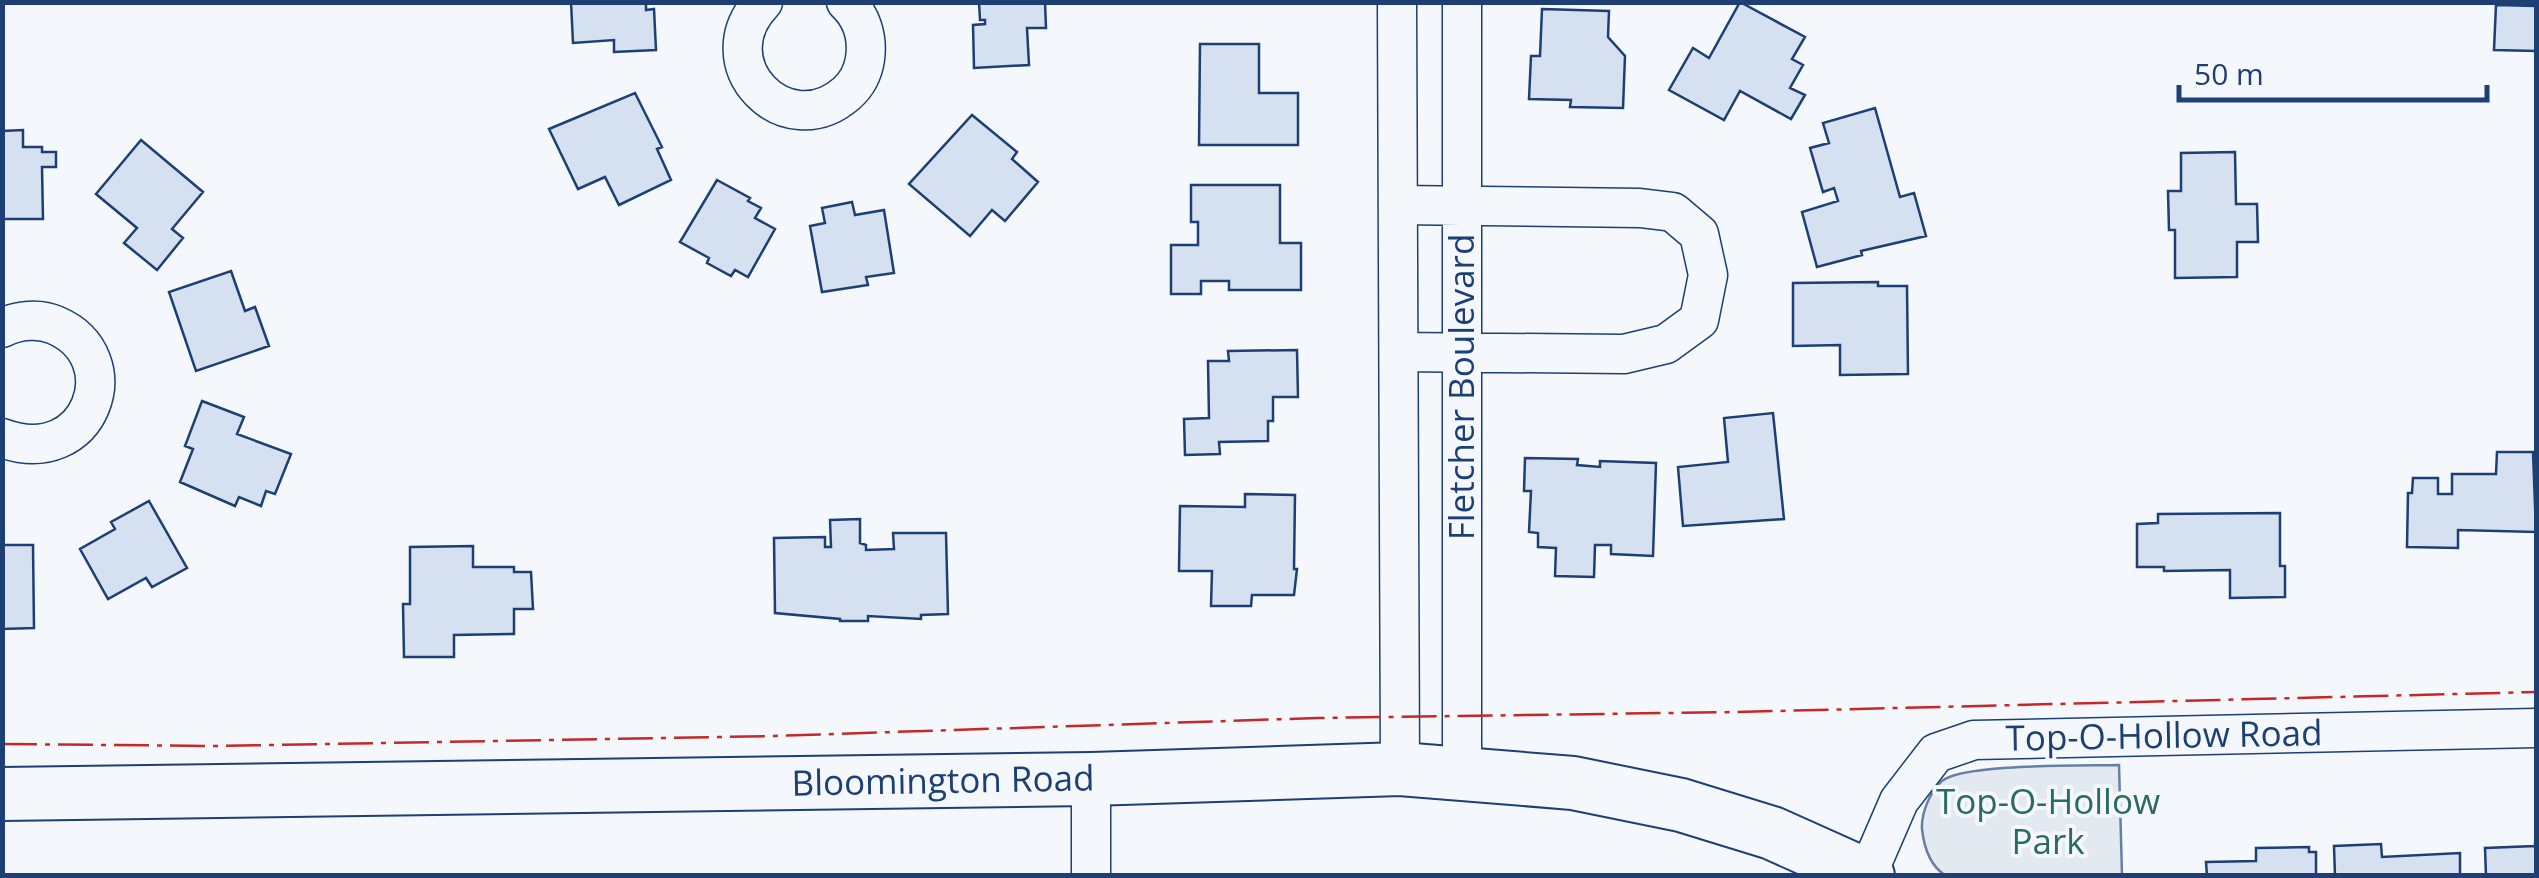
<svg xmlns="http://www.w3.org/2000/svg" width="2539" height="878" font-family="'Open Sans',sans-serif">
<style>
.green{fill:#e3e9f0;stroke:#687fa3;stroke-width:2.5}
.building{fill:#d5e0f0;stroke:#1d3f73;stroke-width:2.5}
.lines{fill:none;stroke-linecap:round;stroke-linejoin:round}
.street-casing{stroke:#1d3f73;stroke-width:41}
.secondary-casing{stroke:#1d3f73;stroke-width:56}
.street{stroke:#f4f7fb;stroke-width:38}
.secondary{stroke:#f4f7fb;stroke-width:52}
.power{stroke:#c62828;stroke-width:2.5;stroke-dasharray:35 8 5 8;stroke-linecap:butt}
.labels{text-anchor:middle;stroke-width:8;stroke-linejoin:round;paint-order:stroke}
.street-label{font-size:35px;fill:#1d3f73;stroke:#f4f7fb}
.park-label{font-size:35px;fill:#2c6c60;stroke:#f4f7fb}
</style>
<rect width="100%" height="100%" fill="#f4f7fb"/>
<!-- green -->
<path class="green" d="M2119,765l3,110h-177c-16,-10 -21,-28 -23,-46 -1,-15 8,-38 20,-48 21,-18 145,-15 177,-16z"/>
<!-- building -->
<path class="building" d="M571,2h75v8l8,-1 2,41 -42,2v-12l-41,3z
M979,2h66l1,26h-19l2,37 -55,3 -1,-43 12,-1v-4h-5z
M1740,2l65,35 -13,22 11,6 -13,23 15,7 -14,24 -51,-28 -16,29 -55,-30 24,-42 16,10z
M2496,5l40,1v45l-42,-1z
M1542,9l67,2 -1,26 17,19 -2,52 -53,-1 1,-7 -42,-1 2,-43h9z
M1200,44h59v49h39v52h-99z
M635,93l27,54 -5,2 14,31 -52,25 -14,-28 -27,12 -29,-60z
M1875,108l25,89 14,-4 12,43 -65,15 1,4 -45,12 -15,-55 36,-11 -4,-13 -11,4 -13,-44 19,-5 -6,-20z
M972,115l45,37 -5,7 26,23 -33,39 -13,-11 -22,26 -61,-52z
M23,130v17h19v5h14v15h-14l1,52h-41v-88z
M141,140l62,52 -31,37 11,9 -26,32 -33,-27 13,-15 -41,-34z
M2235,152l1,52h21l1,38h-21v35l-62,1v-48h-6l-1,-39h13v-38z
M717,180l33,18 -2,3 13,7 -6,10 20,11 -27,48 -13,-7 -4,6 -24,-13 2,-5 -29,-16z
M1191,185h89v58h21v47h-72v-9h-28v13h-30v-49h27v-23h-7z
M852,202l3,13 29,-5 10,63 -28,4 2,8 -46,7 -12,-66 15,-3 -3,-15z
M231,271l14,40 10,-4 14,39 -73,25 -27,-79z
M1878,282v4h29l1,88 -68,1v-30l-47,1v-63z
M1297,350l1,47h-25v24h-5v20l-49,1 1,12 -35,1 -1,-36 25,-1 -1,-57h21l-1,-10z
M202,401l42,16 -7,17 54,20 -16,40 -9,-3 -5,15 -22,-9 -4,9 -55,-24 13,-33 -8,-3z
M1773,413l11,106 -101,7 -5,-59 50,-5 -4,-44z
M2497,452h36l3,80 -78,-2v18l-51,-1 1,-54h4l1,-15h25v16h14v-20h44z
M1525,458l53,1 -1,6 23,2v-6l56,2 -3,93 -42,-2v-9h-16l-1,32 -39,-1 1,-28 -18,-1v-14l-9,-1 2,-41h-7z
M1245,494l50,1 -1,74h3l-3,26h-42l-1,11h-40l1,-35h-33l1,-65 65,1z
M149,501l38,67 -35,19 -6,-9 -38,21 -28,-50 35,-20 -4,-7z
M2280,513v53h5v31l-55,1v-28l-66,1v-4h-27v-43l21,-1v-9z
M860,519v24l6,2v5l28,-1 -1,-16h53l2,81 -27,1v4l-53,-3v5h-28v-2l-65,-6 -1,-75 51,-1v10h6l-1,-27z
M2,545h31l1,83 -32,1z
M473,546v21h41v5h17l2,37h-19v25l-60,1v22h-50l-1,-53h7v-57z
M2535,842l1,34h-50l-1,-28 50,-2z
M2381,844l1,13 78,-4v23h-125l-1,-30z
M2309,847v5h7v24h-109l-1,-14 50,-1v-13z"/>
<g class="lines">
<!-- street casing -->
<g class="street-casing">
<path id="street" d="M763,2c-59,61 23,145 84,91 10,-9 16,-21 18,-34 3,-21 -3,-42 -19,-57
M1397,2l3,767
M1462,2v770
M1398,205l242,3 33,4 26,22 9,41 -9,45 -33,24 -42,10 -225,-2
M2,328c16,-8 37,-10 53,-3 76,32 36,146 -53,113
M1867,875l32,-74 37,-48 38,-13 562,-12
M1091,876v-97"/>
</g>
<!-- secondary casing -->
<g class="secondary-casing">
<path id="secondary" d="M2,794l1089,-15 309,-10 173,14 108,22 91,28 96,43"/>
</g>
<!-- street -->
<use href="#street" class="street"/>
<!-- secondary -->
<use href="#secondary" class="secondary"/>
<!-- power -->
<path class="power" d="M2,744l214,2 557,-10 544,-18 420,-6 799,-20"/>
</g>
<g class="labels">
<!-- street labels -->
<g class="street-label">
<text transform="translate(1462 387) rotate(-90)" y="12">Fletcher Boulevard</text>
<text transform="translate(2164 736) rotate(-1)" y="12">Top-O-Hollow Road</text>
<text transform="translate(943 781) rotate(-1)" y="12">Bloomington Road</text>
</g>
<!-- park labels -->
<g class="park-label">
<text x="2048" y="814">Top-O-Hollow<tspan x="2048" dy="40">Park</tspan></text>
</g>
</g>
<!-- border -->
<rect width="2539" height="878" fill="none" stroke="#1d3f73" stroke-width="10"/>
<!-- scale -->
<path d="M2179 85v15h308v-15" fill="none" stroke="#1d3f73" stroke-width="5"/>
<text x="2194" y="85" font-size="30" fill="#1d3f73" stroke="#f4f7fb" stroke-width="8" paint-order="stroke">50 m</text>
</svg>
